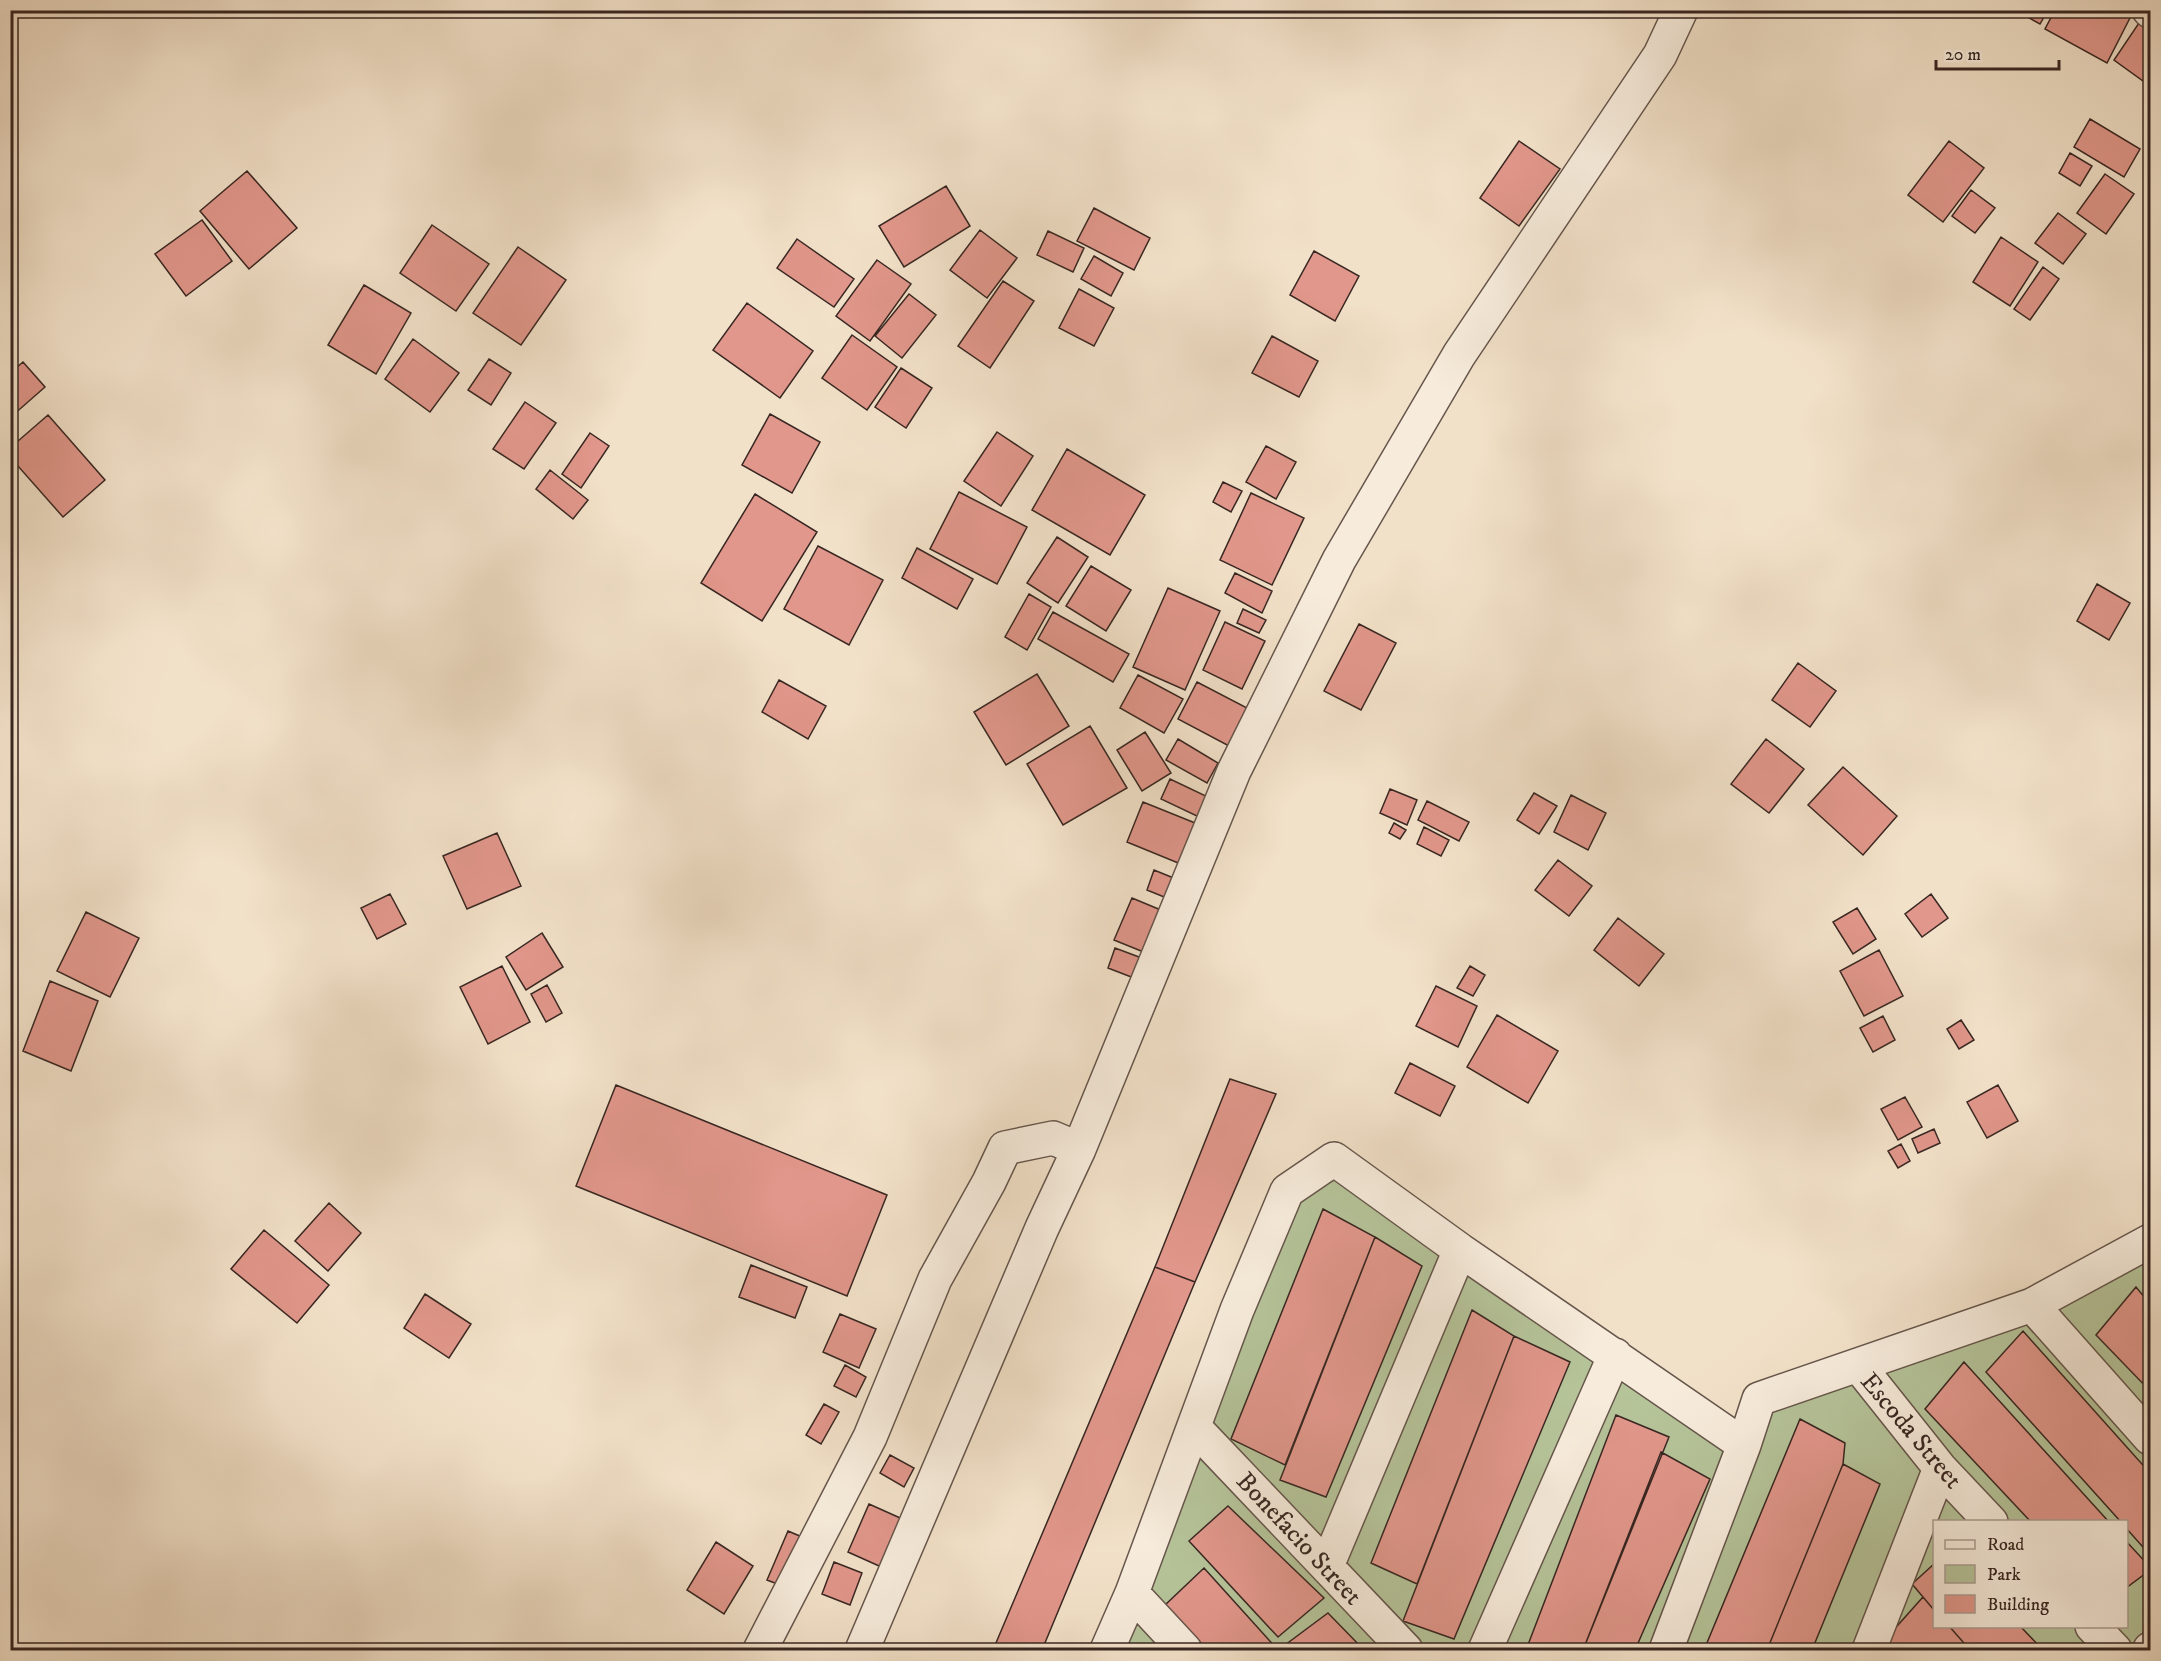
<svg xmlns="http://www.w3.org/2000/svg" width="2161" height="1661" font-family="'IM FELL DW Pica',serif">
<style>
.green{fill:#b6c49a;stroke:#77765e;stroke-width:1.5;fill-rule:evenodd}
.building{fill:#e1978b;stroke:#382722;stroke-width:1.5}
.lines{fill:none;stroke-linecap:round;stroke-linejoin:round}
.minor-casing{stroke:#66564c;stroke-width:36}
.minor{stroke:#f7ecdc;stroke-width:33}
.labels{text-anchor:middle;stroke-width:6;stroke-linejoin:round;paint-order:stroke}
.street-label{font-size:26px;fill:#382722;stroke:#f7ecdc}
</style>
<rect width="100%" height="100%" fill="#f2e1c9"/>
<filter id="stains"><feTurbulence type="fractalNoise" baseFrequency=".00333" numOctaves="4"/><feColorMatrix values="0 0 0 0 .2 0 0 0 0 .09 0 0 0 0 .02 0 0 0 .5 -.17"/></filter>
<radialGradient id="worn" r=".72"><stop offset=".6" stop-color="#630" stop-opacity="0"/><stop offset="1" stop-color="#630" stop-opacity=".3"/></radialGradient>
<!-- green -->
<path class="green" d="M1334,1159l410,286 15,-46 391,-158v409h-1043l180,-459zM1934,1522h192v104h-192z"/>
<!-- building -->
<path class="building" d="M2015,10h33l-8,14z
M2055,10h79l-27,53 -62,-34z
M2143,17l7,5v64l-36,-26z
M2090,119l50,30 -16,28 -50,-30z
M1519,141l41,28 -41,57 -39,-28z
M1949,141l35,27 -41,54 -35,-27z
M2070,153l22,13 -12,20 -21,-13z
M247,171l50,57 -48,41 -49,-58z
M2105,174l29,20 -28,40 -29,-21z
M946,186l24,40 -66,41 -25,-41z
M1971,190l24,18 -20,25 -23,-17z
M1094,208l56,30 -16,32 -57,-29z
M2058,213l28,21 -23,30 -28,-21z
M202,220l30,41 -46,35 -31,-42z
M432,225l57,39 -33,47 -56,-38z
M980,230l37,28 -30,40 -37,-28z
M1048,231l36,17 -11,24 -36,-17z
M2001,237l37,25 -28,44 -37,-24z
M797,239l57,40 -20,28 -57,-39z
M518,247l48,33 -45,65 -48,-32z
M1314,251l45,25 -24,45 -45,-26z
M1094,256l29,17 -12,23 -30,-17z
M877,260l34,24 -41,57 -34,-25z
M2043,267l16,12 -29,41 -16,-11z
M1003,281l31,20 -44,67 -32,-22z
M364,285l47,28 -35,61 -48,-29z
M1079,289l35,19 -20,38 -35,-18z
M909,294l27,21 -34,43 -27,-22z
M747,303l66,48 -33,47 -67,-48z
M852,335l45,32 -30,43 -45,-32z
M1272,336l46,25 -19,36 -47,-24z
M413,339l46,34 -29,39 -45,-33z
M489,359l22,14 -20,32 -23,-15z
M23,362l22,25 -33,29 -2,-43z
M901,368l31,20 -26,40 -31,-21z
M525,402l31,21 -32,46 -31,-20z
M770,414l50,28 -28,51 -50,-28z
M48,415l57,65 -42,37 -53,-60v-9z
M997,432l36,24 -32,50 -37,-25z
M590,433l19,13 -28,42 -19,-14z
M1266,446l30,16 -20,37 -30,-17z
M1067,449l78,46 -35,60 -78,-45z
M550,470l38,30 -15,19 -37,-30z
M1223,482l19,9 -11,21 -18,-10z
M959,492l68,35 -30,57 -67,-35z
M1251,493l53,25 -32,67 -52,-25z
M755,494l62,38 -55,89 -61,-38z
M1057,537l31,20 -30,46 -31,-20z
M818,546l65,34 -34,65 -65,-36z
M917,548l56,31 -16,30 -55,-31z
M1091,566l40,24 -25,41 -40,-25z
M1235,573l37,18 -10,22 -37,-20z
M2097,584l33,19 -21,37 -32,-19z
M1168,588l52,23 -35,79 -52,-23z
M1029,594l22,13 -24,43 -22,-13z
M1243,609l23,11 -7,13 -22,-10z
M1053,612l76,42 -16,28 -75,-43z
M1225,622l40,19 -23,48 -39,-19z
M1359,624l37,19 -35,67 -37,-19z
M1798,663l38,28 -26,36 -38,-27z
M1037,674l32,52 -63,39 -32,-53z
M1138,675l45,24 -19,34 -44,-25z
M779,680l47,26 -18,33 -46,-27z
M1197,682l52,27 -20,37 -51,-27z
M1090,726l37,62 -64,37 -36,-61z
M1145,732l26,41 -29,18 -25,-41z
M1178,739l40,24 -11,20 -41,-23z
M1766,739l38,30 -35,44 -38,-29z
M1843,767l54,49 -34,39 -55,-50z
M1170,779l38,18 -9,20 -38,-18z
M1390,789l27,11 -10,25 -27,-12z
M1534,793l23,13 -18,28 -22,-14z
M1571,795l35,18 -18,37 -34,-18z
M1427,801l42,21 -10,19 -41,-21z
M1143,802l62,25 -17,40 -61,-25z
M1394,823l12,7 -6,9 -11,-6z
M1424,827l25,13 -8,16 -24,-12z
M497,833l24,53 -54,23 -24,-53z
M1558,860l34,26 -23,30 -34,-26z
M1154,870l22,9 -7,20 -22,-9z
M390,894l16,30 -29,15 -16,-31z
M1931,894l17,24 -26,19 -17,-23z
M1132,898l36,15 -17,42 -37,-15z
M1857,908l19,31 -23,15 -20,-32z
M86,912l53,26 -29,59 -53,-26z
M1618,918l46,36 -25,32 -45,-36z
M542,933l21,34 -37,23 -20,-33z
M1115,948l32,12 -8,20 -31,-12z
M1879,950l24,46 -39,20 -24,-45z
M502,966l28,56 -42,22 -28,-57z
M1470,966l15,9 -12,21 -16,-8z
M50,981l48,20 -27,70 -48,-20z
M547,985l15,28 -16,9 -15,-28z
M1436,986l41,20 -19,41 -42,-21z
M1497,1015l61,36 -30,52 -61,-36z
M1883,1016l12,24 -22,12 -13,-24z
M1961,1020l13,20 -15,9 -12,-20z
M1410,1063l45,23 -15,30 -45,-23z
M1230,1079l46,15 -81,188 -40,-15z
M616,1085l271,110 -40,101 -271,-110z
M1998,1085l20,36 -31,17 -20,-36z
M1905,1097l17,30 -24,13 -17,-31z
M1934,1129l6,14 -22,10 -6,-14z
M1901,1144l9,17 -12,7 -10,-17z
M329,1203l32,30 -33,38 -33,-30z
M1323,1209l52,28 -90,228 -54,-26z
M264,1230l65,55 -32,38 -66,-54z
M1375,1237l47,29 -96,231 -46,-17z
M751,1265l56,22 -12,31 -56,-21z
M1155,1267l40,15 -153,368h-49z
M2136,1287l14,17v87l-54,-56z
M425,1294l46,30 -22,34 -45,-30z
M1472,1310l42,26 -97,248 -46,-21z
M840,1314l36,15 -17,39 -36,-16z
M2023,1331l127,142v82l-24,-27v-6h-5l-135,-150z
M1514,1336l56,26 -116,277 -51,-18z
M1964,1362l145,160h-78l-106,-113z
M845,1365l21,12 -10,20 -22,-11z
M824,1404l15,8 -18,32 -15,-9z
M1616,1415l53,22 -86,213h-57z
M1800,1419l45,24 -2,21 -76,186h-63z
M1661,1452l49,27 -75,171h-52z
M890,1455l24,13 -10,19 -24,-14z
M1843,1464l37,20 -68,166h-45z
M869,1504l40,18 -21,48 -40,-18z
M1228,1506l96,92 -46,39 -89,-96z
M788,1531l14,6 -22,48 -13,-5z
M2126,1541l24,26v3l-24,18z
M716,1542l37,24 -29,48 -37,-24z
M834,1562l28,11 -12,32 -28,-11z
M1934,1564v46l-22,-26z
M1204,1568l74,82h-73l-41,-44z
M1923,1597l11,13v16h15l21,24h-81l-7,-7z
M1328,1613l36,37h-73l-6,-5z
M1949,1626h71l23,24h-73z"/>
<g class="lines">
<!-- minor casing -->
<g class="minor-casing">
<path id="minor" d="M2149,10l1,1
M2032,1305l118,133
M1858,1365l82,103 51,54
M1194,1427l212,223
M1327,1566l133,-316
M1132,1593l53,57
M2092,1626l23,24
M760,1650l110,-213 65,-158 54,-97 16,-34 48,-10 26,11
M862,1650l180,-422 37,-79 155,-378 105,-211 120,-205 201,-300 21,-45
M1107,1650l25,-57 105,-283 50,-119 47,-32 126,91 284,195 15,-46 273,-94 118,-64
M1485,1650l130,-295
M1666,1650l78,-205
M1869,1650l71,-182
M2150,1650v-1"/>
</g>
<!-- minor -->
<use href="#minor" class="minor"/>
</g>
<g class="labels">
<!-- street labels -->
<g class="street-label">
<text transform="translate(1912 1430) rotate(50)" y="9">Escoda Street</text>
<text transform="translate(1300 1538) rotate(47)" y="9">Bonefacio Street</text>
</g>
</g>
<!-- margin -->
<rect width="2161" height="1661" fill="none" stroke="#f2e1c9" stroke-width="36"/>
<rect x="12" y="12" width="2137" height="1637" fill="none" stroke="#382722" stroke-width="3"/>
<rect x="18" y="18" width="2125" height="1625" fill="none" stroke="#382722" stroke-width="1.5"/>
<!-- legend -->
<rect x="1933" y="1520" width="195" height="108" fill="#f7ecdc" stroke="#ab9d92" stroke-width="1.5"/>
<rect x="1945" y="1540" width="30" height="9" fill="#f7ecdc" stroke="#ab9d92" stroke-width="1.5"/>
<text x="1987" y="1550" font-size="18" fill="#382722">Road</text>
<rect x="1945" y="1565" width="30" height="18" fill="#b6c49a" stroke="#ab9d92" stroke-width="1.5"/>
<text x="1987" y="1580" font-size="18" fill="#382722">Park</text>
<rect x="1945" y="1595" width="30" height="18" fill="#e1978b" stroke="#ab9d92" stroke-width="1.5"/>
<text x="1987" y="1610" font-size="18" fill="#382722">Building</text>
<!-- scale -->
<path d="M1936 60v9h123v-9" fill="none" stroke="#382722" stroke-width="3"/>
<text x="1945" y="60" font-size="18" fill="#382722" stroke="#f7ecdc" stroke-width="4.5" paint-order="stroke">20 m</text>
<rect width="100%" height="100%" filter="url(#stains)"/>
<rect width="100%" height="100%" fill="url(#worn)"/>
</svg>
